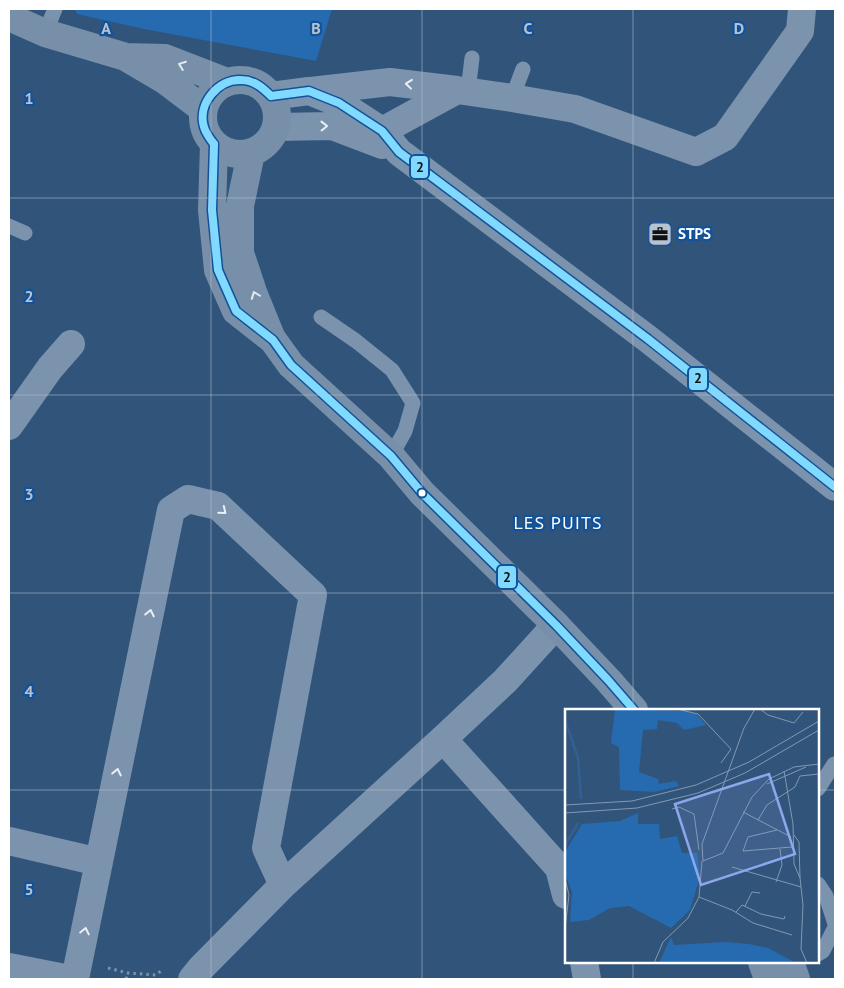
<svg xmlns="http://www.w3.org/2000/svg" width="844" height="988" font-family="'PT Sans',sans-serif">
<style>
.park{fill:#266ab0}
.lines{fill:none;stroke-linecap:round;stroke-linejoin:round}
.path{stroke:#7c93ad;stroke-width:3;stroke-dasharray:2.5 4;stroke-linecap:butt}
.lane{stroke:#7c93ad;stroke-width:15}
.street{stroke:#7c93ad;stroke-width:28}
.secondary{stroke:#778fa9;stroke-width:28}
.bus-1-casing{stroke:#12529a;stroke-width:11}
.bus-1{stroke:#80daff;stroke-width:8}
.oneway{stroke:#e4e9ee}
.oneway2{stroke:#ebeff3}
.grid{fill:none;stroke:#b7c3d1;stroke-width:1;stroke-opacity:0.55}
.bus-dot{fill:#fff;stroke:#12529a;stroke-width:2}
.labels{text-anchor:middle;stroke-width:4.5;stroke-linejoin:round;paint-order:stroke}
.poi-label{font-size:15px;font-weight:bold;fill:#fff;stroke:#12529a;text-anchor:start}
.quarter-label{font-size:18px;letter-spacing:1px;fill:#fff;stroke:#12529a}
.inset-river{fill:none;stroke:#336094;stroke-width:2.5}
.inset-road{fill:none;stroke:#8398b0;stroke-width:1}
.view{fill:#8ea6ec;fill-opacity:0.15;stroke:#8ea6ec;stroke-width:2.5}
.inset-edge{fill:none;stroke:#fff;stroke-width:2.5}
.grid-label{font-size:16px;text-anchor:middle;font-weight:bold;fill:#b7c3d1;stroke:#12529a;stroke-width:4.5;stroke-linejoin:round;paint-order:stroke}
.line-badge{stroke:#12529a;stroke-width:2}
.pale-badge-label{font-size:14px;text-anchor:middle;font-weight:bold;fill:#111}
</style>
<rect width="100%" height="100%" fill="#31547b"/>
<!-- park -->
<path class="park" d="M75,9h257l-16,52 -172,-32 -67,-15z"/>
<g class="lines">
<!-- path -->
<path class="path" d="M108,968l20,5 28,2 6,-5
M126,979l2,-6"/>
<!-- lane -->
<path class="lane" d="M45,33l10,-24
M468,91l4,-33
M512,98l11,-29
M9,226l16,7
M321,317l35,24 36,29 21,33 -8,28 -14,25
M818,789l16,-25
M818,884l8,12 9,28
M818,954l5,-3 12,-24"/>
<!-- street -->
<path class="street" d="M311,91l79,-9 67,8 55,8 63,11 121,43 29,-15 75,-106 2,-22
M271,96l38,-5 30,12 43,28 17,21 249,187 187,148
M276,127l56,-1 50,19
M382,131l75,-41
M9,426l41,-58 21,-24
M443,739l116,129 7,27
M9,841l90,21
M584,962l3,17
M9,967l61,12
M75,979l96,-469 17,-11 30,7 95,89 -47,253 17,37
M192,979l9,-11 82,-83 160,-146 62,-58 51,-56"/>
<!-- secondary -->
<path class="secondary" d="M9,17l36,16 81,24 39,1 62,24
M127,58l39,23 37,28
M203 117a37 37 0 1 1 74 0a37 37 0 1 1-74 0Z
M214,144l-2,66 6,60 18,41 37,29 18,25 100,91 31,37 134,132 52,55 26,30
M251,153l-11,53v47l13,39 19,47
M762,962l6,17
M790,962l6,17"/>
<!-- bus-1 casing -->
<g class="bus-1-casing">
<path id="bus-1" d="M271,96l38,-5 30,12 43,28 17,21 249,187 187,148
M214,144l-2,66 6,60 18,41 37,29 18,25 100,91 31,37 134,132 52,55 26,30
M214,144c-4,-5 -8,-10 -10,-17 -7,-23 14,-48 37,-47 13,0 22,8 30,16"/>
</g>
<!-- bus-1 -->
<use href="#bus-1" class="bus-1"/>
</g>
<!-- one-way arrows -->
<defs><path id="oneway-chevron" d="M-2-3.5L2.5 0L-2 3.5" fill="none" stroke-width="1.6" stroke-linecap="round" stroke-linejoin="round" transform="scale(1.25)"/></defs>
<g class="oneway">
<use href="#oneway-chevron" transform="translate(182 65) rotate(-159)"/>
<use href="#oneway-chevron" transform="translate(255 295) rotate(-111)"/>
</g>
<g class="oneway2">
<use href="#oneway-chevron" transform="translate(409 84) rotate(-174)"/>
<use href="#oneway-chevron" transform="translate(324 126) rotate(-1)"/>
<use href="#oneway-chevron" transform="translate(223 511) rotate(39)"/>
<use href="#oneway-chevron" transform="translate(150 613) rotate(-78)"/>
<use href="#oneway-chevron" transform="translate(117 772) rotate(-78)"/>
<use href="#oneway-chevron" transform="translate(85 931) rotate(-78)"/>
</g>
<!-- grid -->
<path class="grid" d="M211,9v970M422,9v970M633,9v701M9,198h826M9,395h826M9,593h826M9,790h557M818,790h17M633,962v17"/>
<!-- icons -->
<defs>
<g id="office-square" transform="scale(1.25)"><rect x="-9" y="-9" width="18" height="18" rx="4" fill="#b7c3d1" stroke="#12529a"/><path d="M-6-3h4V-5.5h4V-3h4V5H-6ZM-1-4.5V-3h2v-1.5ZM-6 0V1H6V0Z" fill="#111"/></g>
</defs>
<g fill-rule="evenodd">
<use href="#office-square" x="660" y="234"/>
</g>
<!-- markers -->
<circle class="bus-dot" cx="422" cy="493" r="4.5"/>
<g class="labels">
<!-- poi labels -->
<g class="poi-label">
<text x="678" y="239">STPS</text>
</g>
<!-- quarter labels -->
<g class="quarter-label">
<text x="558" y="529">LES PUITS</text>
</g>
</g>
<!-- overview -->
<g transform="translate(565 709)">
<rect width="254" height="254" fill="#31547b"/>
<path d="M50,0l71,2 10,3 10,11 -22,5 -7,-7 -19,-3 -1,9 -14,1 -4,42 19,7 1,5 17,-3 3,5 -25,6 -34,-2 -1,-43 -8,-4z" fill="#266ab0"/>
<path d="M73,104v11h21l1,15 17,-3 5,17h15l3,24 -10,33 -19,18 -42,-22 -19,2 -21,12 -19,2 2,-30 -7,-18v-22l17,-28 38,-3zM106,228l3,8 51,-3 24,2 19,4 28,15h-137z" fill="#266ab0"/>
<path class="inset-river" d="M0,11l13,38 3,41M0,136l13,-22"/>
<path class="inset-road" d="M112,0l21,5 33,35M190,0l-11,19 -42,116 1,17 20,-8 29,-56 17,-18 25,-12 25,-3M195,0l8,6 26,8 9,-11M156,54l10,-14M219,62l9,53 1,40 6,14 -1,-36 -5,-7M202,75l39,-17M0,96l67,-4 64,-16 53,-23 70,-41M107,100l7,-2 15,7 5,36M178,103l48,25M0,104l72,-5 61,-15 47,-20 74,-43M193,111l9,-15 28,-18 5,-11 19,-2M212,121l-29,7 -5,14 49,-4M167,158l69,20M235,169l3,27 -2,44 6,14M0,170l4,16 -4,34M211,173l6,-17 -2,-16M134,188l33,13 21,13 39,12M180,197l7,-14 8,1M171,203l6,-7 19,9 23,5 1,-3M89,254l9,-21 25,-24 11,-21 3,-36"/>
<path class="view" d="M204,65l26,80 -94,31 -26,-81z"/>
<rect width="254" height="254" class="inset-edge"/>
</g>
<g class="grid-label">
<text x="106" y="34">A</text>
<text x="316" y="34">B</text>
<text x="528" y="34">C</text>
<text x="739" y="34">D</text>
<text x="29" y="104">1</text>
<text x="29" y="302">2</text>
<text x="29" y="500">3</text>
<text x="29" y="697">4</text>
<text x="29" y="895">5</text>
</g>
<g class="line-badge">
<rect x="410" y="155" width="19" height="24" rx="5" fill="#80daff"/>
<rect x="688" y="367" width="20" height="24" rx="5" fill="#80daff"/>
<rect x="497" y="565" width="20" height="24" rx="5" fill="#80daff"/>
</g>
<g class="pale-badge-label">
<text x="420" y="172">2</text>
<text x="698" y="383">2</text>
<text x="507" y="582">2</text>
</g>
<!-- border -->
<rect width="844" height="988" fill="none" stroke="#ffffff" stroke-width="20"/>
</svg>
